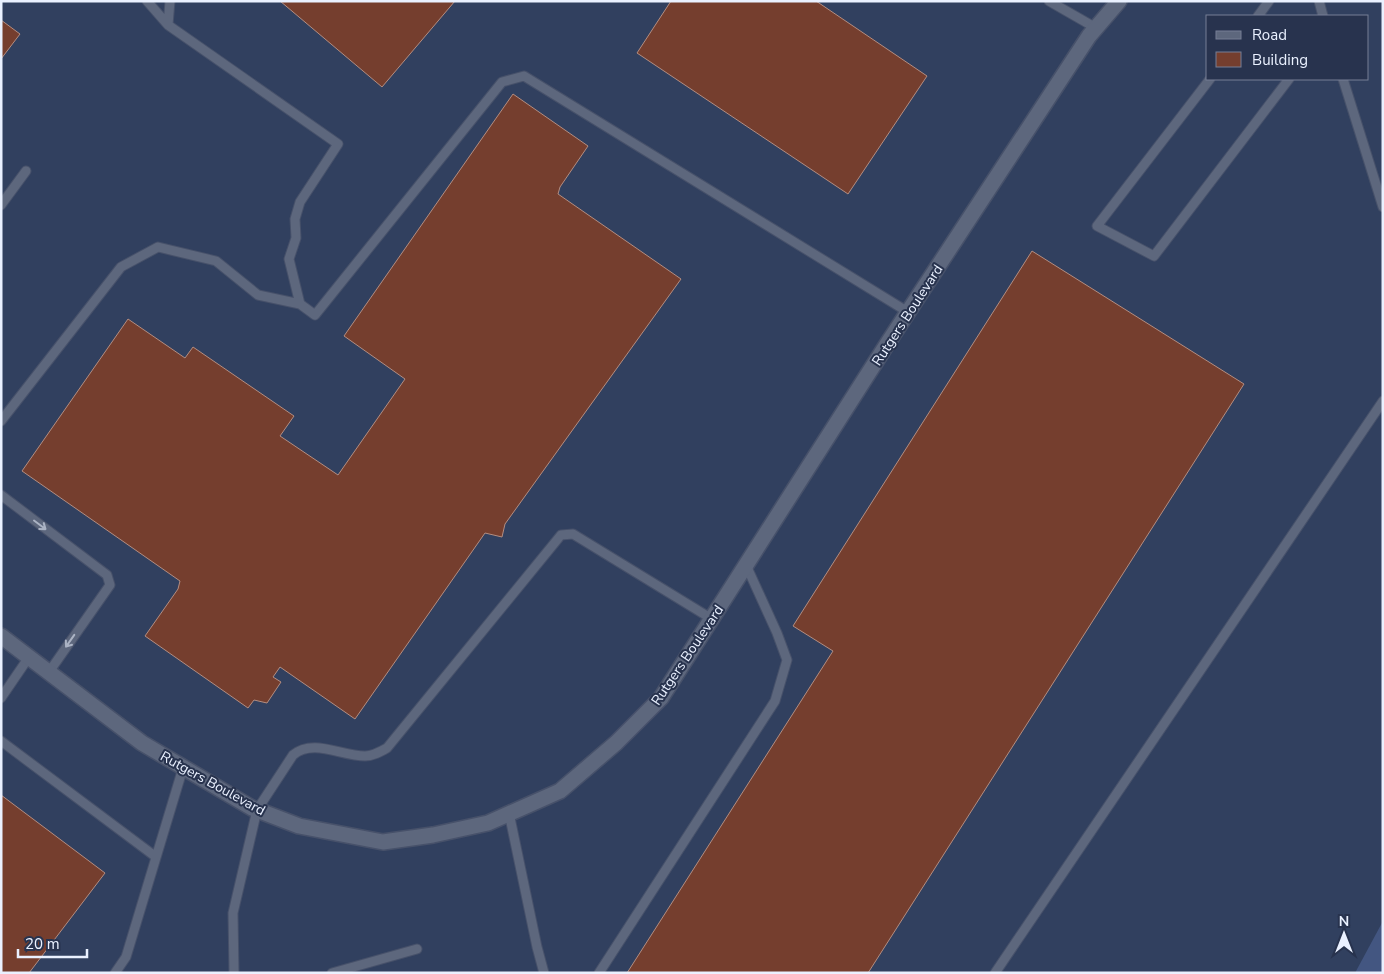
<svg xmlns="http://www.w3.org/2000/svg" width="1384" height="974" font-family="'Nunito Sans',sans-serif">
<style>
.built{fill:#31405f;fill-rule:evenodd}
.green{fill:#435681}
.building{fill:#753e2e;stroke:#b38d81}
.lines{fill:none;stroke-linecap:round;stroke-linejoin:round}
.lane-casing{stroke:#47516a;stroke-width:11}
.street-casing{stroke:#47516a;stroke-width:18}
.lane{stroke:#5d677d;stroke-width:9}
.street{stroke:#5d677d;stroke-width:15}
.oneway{stroke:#abb3c4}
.labels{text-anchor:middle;stroke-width:4;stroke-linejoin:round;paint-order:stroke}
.street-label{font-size:14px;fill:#eaf1ff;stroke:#28334e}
</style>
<rect width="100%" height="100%" fill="#28334e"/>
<!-- built -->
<path class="built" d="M1,1h1382v972h-1382zM1208,16h160v63h-160z"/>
<!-- green -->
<path class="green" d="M1383,921v52h-28z"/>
<!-- building -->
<path class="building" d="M280,1h175l-73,86z
M671,1h145l111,75 -79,118 -211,-141z
M1,20l19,14 -19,25z
M513,94l75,52 -28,41 -2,7 123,85 -176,245 -3,13 -17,-4 -130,186 -75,-52 -7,10 8,5 -14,21 -13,-3 -6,8 -103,-72 33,-47 2,-8 -158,-110 106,-152 57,39 8,-11 101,69 -14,20 58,39 67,-96 -61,-43z
M1032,251l212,133 -376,589h-241l206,-322 -40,-25z
M1,795l104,78 -76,100h-28z"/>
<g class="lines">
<!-- lane casing -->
<g class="lane-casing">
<path id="lane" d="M147,1l21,24 170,119 -38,58 -5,17 1,19 -7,21 11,45 15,11 187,-233 22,-6 384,236
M1049,1l47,27
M1319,1l4,15
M1258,16l11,-15
M168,25l2,-24
M1210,79l-113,147 57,30 135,-177
M1343,79l40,128
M1,205l25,-34
M1,421l120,-154 37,-20 58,14 42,34 42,9
M1,495l106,80 3,10 -61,87
M1,698l28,-41
M1,741l155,116
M509,813l28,134 7,26
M115,973l11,-16 57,-189
M234,973l-1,-60 24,-103 36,-55c20,-17 48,1 72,1 8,0 15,-4 22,-8l174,-213 12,-1 139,85
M332,973l85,-24
M599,973l176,-272 12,-41 -10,-27 -31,-68
M995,973l388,-572"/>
</g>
<!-- street casing -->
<g class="street-casing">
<path id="street" d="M1,636l141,107 110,65 47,18 84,16 50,-7 55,-12 72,-32 56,-48 45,-45 228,-357 200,-305 30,-35"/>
</g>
<!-- lane -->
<use href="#lane" class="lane"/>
<!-- street -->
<use href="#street" class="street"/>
</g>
<!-- one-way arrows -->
<defs><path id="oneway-shaft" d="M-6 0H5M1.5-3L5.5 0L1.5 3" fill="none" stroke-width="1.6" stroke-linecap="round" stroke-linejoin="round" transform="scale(1.25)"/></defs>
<g class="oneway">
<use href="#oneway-shaft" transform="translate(40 525) rotate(37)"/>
<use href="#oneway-shaft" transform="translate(70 641) rotate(125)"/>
</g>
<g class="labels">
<!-- street labels -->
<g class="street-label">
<text transform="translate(907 315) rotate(-57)" y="5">Rutgers Boulevard</text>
<text transform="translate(687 655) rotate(-56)" y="5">Rutgers Boulevard</text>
<text transform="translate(213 783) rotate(29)" y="5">Rutgers Boulevard</text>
</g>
</g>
<!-- border -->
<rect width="1384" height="974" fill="none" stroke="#eaf1ff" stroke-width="5"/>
<!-- legend -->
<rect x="1206" y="15" width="162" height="65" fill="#28334e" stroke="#767f95"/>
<rect x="1216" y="31" width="25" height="8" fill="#5d677d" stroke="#767f95"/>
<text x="1252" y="40" font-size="15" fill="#eaf1ff">Road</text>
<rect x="1216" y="52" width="25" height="15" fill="#753e2e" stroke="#767f95"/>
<text x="1252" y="65" font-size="15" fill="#eaf1ff">Building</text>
<!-- north arrow -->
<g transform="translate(1344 934)" stroke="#28334e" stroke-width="4" paint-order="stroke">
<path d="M0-4L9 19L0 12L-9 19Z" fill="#eaf1ff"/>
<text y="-8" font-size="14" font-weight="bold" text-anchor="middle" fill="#eaf1ff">N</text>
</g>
<!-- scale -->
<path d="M18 949v8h69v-8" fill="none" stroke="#eaf1ff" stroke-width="2.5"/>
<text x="25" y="949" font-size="15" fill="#eaf1ff" stroke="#28334e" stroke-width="4" paint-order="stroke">20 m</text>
</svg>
